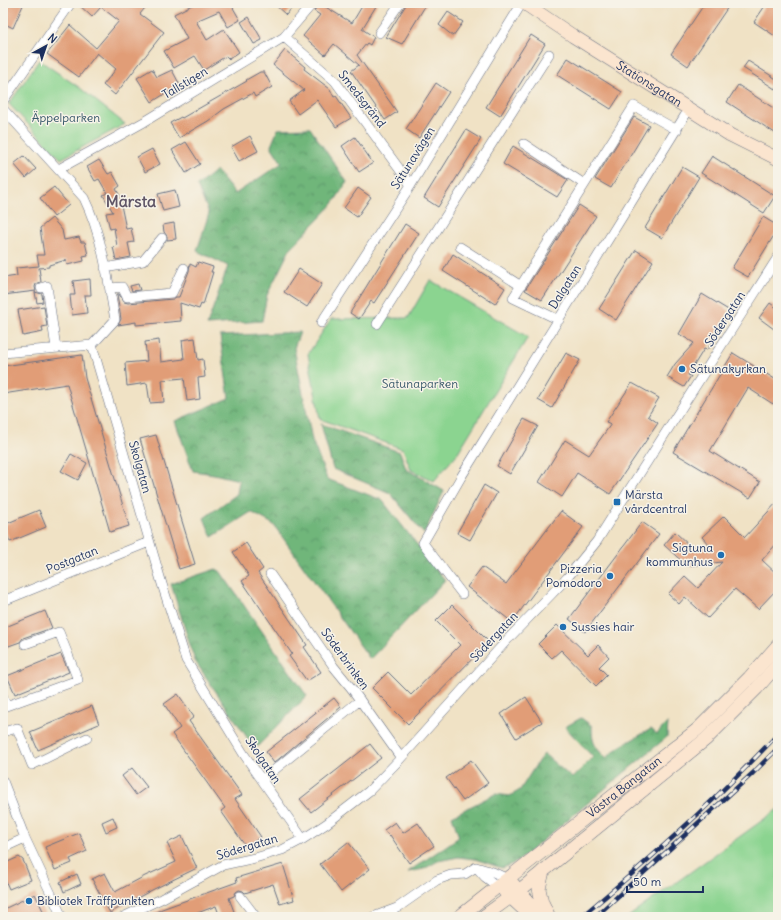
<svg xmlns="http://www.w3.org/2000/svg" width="781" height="920" font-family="Delius,sans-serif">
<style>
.green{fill:#8bd490;stroke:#538277}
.forest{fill:url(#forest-crowns);stroke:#46726c}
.building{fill:#e19d77}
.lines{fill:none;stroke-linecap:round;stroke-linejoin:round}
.street-casing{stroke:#666e82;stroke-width:10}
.secondary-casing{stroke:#666e82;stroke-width:14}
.street{stroke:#fff;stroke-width:9}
.secondary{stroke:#fbe5cf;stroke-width:13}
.rail-casing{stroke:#1b2f5e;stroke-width:4.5}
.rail{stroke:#f7f3e8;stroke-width:3;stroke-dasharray:9;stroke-linecap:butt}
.poi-dot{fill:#1f6fb2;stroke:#f7f3e8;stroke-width:1.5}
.labels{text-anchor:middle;stroke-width:3;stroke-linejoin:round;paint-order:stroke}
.street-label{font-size:12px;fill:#1b2f5e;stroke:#f7f3e8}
.park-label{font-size:12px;fill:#37586a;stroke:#f7f3e8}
.poi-label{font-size:12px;fill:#1b2f5e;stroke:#f7f3e8;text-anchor:start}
.district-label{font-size:16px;font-weight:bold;fill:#605667;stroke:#f7f3e8}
</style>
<defs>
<pattern id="forest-crowns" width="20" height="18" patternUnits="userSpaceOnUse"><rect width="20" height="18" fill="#70b67a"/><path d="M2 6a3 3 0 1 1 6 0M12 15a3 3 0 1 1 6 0" fill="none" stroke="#5b9467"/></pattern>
</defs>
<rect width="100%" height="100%" fill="#f7f3e8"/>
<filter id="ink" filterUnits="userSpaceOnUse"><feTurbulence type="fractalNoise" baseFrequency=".025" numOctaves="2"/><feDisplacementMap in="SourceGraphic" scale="8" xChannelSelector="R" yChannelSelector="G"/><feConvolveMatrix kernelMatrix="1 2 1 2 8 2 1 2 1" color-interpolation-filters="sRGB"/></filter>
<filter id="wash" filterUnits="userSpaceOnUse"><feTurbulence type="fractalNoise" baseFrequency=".012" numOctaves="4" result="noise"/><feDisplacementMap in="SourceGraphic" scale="16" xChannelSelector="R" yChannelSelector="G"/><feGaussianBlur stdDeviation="0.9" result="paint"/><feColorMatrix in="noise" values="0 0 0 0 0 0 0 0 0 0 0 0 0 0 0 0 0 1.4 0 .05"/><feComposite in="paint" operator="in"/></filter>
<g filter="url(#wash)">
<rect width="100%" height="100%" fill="#f0e2c5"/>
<!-- green -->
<path class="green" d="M39,60l41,28 45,36 -64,35 -52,-55z
M430,280l98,57 -71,117 -23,27 -23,-11 -8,-21 -83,-30 -12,-65 23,-35 77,-1z
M778,809v108h-150z"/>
<!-- forest -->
<path class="forest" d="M310,128l37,54 -15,23 -42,44 -23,46 -5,26 -55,4 21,-59 -31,-15 12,-38 -12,-27 19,-16 19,24 47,-31 -11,-17 7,-17z
M300,332l-6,16 18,92 15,39 55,21 63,80 -75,79 -97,-135 -22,-12 -39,25 -8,-19 33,-24 2,-14 -25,-6 -21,-3 -18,-50 54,-23 -9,-62z
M321,424l79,28 6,17 38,22 -20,43 -34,-41 -57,-24z
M216,569l4,2 87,125 -52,53 -60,-88 -24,-77z
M581,718l11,8c0,17 2,20 14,32l13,-11 32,-18 6,5 11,-12 -1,15 -150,125 -15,6 -27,-9 -17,-2 -20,4 -14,8 -16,3 51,-35 -7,-21 43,-22 15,2 10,-6 19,-30 5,-6 28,24 21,-21 -28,-30z"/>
<g id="blocks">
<!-- building -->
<path class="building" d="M3,3h21l-11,25 -10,-5z
M77,3h72l-9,11 24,18 -49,63 -12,-10 13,-16 -19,-16 -18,24 -32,-23 23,-29 26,23 23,-27 -18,-14 -9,10z
M196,3h38l-4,2 1,2 1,-1 8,14 -12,7 -9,-16 -23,10 11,19 17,-11 15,23 -10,7 -3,-3 -22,14 -9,-14 -21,12 -10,-17 23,-12 -13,-25z
M273,3h23l-10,12z
M319,3l33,20 12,-20h14l-16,26 12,8 -4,8 -3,-2 -10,12 40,57 -12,8 -34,-49 8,-6 -25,-21 -9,11 -22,-19 17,-21 -6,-4z
M407,3h20l-25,41 -16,-7z
M705,3h17l6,4 -40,59 -17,-12z
M767,3h11v35l-24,-16z
M448,12l15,10 -10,14 -14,-11z
M249,17l13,23 -8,4 -13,-22z
M531,35l14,9 -45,72 -14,-9z
M285,50l20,17 -1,2 26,20 4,8 2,-1 15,22 -15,9 -19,-27 -19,14 -9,-13 15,-11 -31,-25z
M568,58l54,34 -11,17 -54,-34z
M748,61l30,19v3l-3,6 -32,-21z
M152,69l5,8 15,-7 9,17 -9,5 -1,-2 -19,12 -15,-24z
M260,72h4l8,15 -17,10 -2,-4 -29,16 -16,12 -29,17 -9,-15 11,-6 1,1 65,-37 -1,-1z
M436,83l13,9 -30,46 -13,-9z
M738,85l40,26v24l-51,-33z
M634,117l15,8 -38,63 -16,-9z
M466,130l15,9 -43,68 -14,-9z
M250,136l8,15 -19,10 -8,-14z
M355,137l18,26 -14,9 -17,-26z
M186,142l14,22 -14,9 -14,-23z
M513,146l55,34 -11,17 -54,-33z
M152,149l8,15 -15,8 -8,-15z
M24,156l12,13 -10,9 -12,-14z
M712,156l63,40 -11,17 -63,-40z
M99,160l9,14 4,-2 8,14 -4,3 8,14 -3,2 5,24 5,-1 3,14 -6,1 3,14 -15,3 -3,-13 4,-1 -3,-18 -4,1 -4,-16 7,-1 -10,-17 4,-2 -8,-14 -4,2 -8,-14z
M682,167l17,10 -37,61 -17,-10z
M54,187l15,18 -15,12 -14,-19z
M358,188l13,9 -14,20 -13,-9z
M175,190l4,17 -16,4 -5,-17z
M579,205l17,11 -54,84 -17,-10z
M763,217l15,9v3l-30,48 -16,-9z
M52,218l10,12 2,10 15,-3 2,5h4l3,13 -5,1 1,5 -17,4 -1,-5 -17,5v2l-10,1 2,14 -5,2 -1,3 1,4 -33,4v-17l14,-2 -1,-8 23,-2 -2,-11h7l-4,-27z
M174,223l2,16 -9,1v-4l-3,-4 -1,-7z
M405,224l14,9 -45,70 -3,-2 -12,18 -9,-6z
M636,250l17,11 -37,59 -17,-11z
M453,254l52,34 -10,16 -52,-33z
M198,262l15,5 -2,5h2l-10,33 -2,-1 -2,5 -19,-6 1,18 -45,4v-3l-18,3 3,-6 -4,-25h2l5,8 4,1 45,-4 3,-2h3l10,-26 1,-7 6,3z
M299,269l23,15 -15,23 -23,-15z
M90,279l1,16h-6l2,18 -15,2 -2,-20h5l-2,-14z
M138,284l2,6 -8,1 -2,-5z
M35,292l7,2 1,8 -6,1z
M702,294l28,17 -23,39 -3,-1 -16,26 3,1 -7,11 -17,-10 8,-13 19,-21 -15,-9z
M770,303l8,6v23l-19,-14z
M44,306l3,20 -5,1 1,5 -20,4 -5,-26z
M195,338l3,22 5,-1 2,18 -7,1 2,21 -13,2 -3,-23 -22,2 2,22 -14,1 -3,-20 -20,3 -2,-23 22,-2 -2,-19 14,-2 2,22 23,-3 -2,-19z
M566,353l14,7 -28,48 -14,-8z
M733,353l45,28v15l-5,8 -25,-16 -38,63 50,31 -10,16 -77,-46z
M82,355l3,23 44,148 -19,6 -43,-148 -64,10v-28z
M632,383l27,15 -11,18 10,7 -48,71 -33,-21 -15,24 -23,-15 26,-42 24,15 22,-31 -5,-2z
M524,419l14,7 -28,48 -13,-8z
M156,435l39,129 -16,5 -39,-130z
M71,454l16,9 -9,17 -17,-9z
M484,485l13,8 -27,47 -13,-7z
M778,501v41l-16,18 16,15v13l-20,21 -23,-20 -27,29 -23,-21 -6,7 -11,-10 17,-18 13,12 24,-26 -35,4 -23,-21 11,-13 16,15 18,-2 -7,-8 22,-21 21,21z
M39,510l7,17 -36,15 -7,-17z
M561,511l22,16 -71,95 -45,-35 15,-20 24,17z
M642,522l17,12 -74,98 -16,-13z
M246,543l17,26 -5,4 49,72 -3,2 17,25 -14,9 -18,-25 3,-2 -50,-73 7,-5 -16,-24z
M452,605l37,37 -81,82 -36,-36 16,-16 23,23 49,-50 -24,-24z
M45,611l7,17 -29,10 -3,4 -17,6v-20z
M557,625l31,30 10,-10 11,12 -10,10 8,8 -11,11 -35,-36 -9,8 -14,-14z
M61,654l8,18 -54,22 -8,-18z
M178,694l16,23 -5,4 53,74 -7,4 26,38 -15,10 -25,-36 4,-3 -53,-74 8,-6 -16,-24z
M526,697l16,25 -26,16 -15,-24z
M334,698l7,9 -67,56 -8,-11z
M92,706l7,18 -61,26 -8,-18z
M370,744l11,14 -70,54 -11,-13z
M471,760l17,23 -25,18 -17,-23z
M132,768l15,19 -11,8 -14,-19z
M113,817l4,10 -11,5 -4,-10z
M395,822l8,11 15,-10 16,23 -25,17 -19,-28 -1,1 -5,-6z
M79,833l8,18 -17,8 2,4 -17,7 -10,-23z
M182,836l15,32 -45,22 -42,23 -18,-34 13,-6 10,19 30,-16 31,-14 -9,-19z
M348,842l22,27 -29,23 -21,-28z
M19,857l4,3 8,20 -22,9 -6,-14v-11z
M283,864l11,36 -14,4 -7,-20 -28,9 -2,-2 -4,-1 -3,2 -2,4 -5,2 7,19h-16l-4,-11 -29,11h-41l16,-8 75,-27 -1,-4z
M77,874l4,10 -17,8 -4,-10z
M35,894l11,23h-43v-5l3,-4z"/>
</g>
</g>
<g filter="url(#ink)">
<use href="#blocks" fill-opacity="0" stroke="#666e82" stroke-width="1"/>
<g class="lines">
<!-- street casing -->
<g class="street-casing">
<path id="street" d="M379,33l21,-30
M284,37l51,44 76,104
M3,101l68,-98
M3,109l81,89c18,37 24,81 31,122l-23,25
M524,144l60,40
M59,169l85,-47 140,-85 29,-34
M460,247l61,39
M105,268l38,-7 19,-23
M41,288l6,-2 9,62
M110,288l12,-1 5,10 45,-4 12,-25
M559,320l-46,-22 121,-192 43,24
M321,323l90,-138 111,-182
M377,324l172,-270
M92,345l70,239 24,76 57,93 60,86
M3,353l89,-8
M270,574l64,93 18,22 49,69
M462,594l-39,-51 38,-66 228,-368
M3,601l146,-59
M3,697l3,9 72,-26 -19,-48 -34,12
M3,732l14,-4 15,37 55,-27
M262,780l98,-80
M3,781l22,57 37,79
M3,848l22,-10
M476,867l17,5 15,7
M477,868l8,9 12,9
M240,896l16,21
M123,917l38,-18 62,-34 32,-7 27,-8 21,-11 23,-15 43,-33 32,-33 107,-119 59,-61 30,-37 32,-51 149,-233
M373,917l24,-9 40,-28 14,-5 14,-1 11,-7"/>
</g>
<!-- secondary casing -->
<g class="secondary-casing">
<g id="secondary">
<path id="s1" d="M524,3l49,33 116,73 41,26 48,24"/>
<path d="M543,871l-4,18 3,13 7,15"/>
<path d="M513,884l30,33"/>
<path d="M505,892l27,25"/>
<path id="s2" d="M459,917l239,-188 51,-51 29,-33"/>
<path d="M483,917l37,-27 186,-151 51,-51 21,-24"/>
</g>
</g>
<!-- street -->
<use href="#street" class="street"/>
<!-- secondary -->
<use href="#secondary" class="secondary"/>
<!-- rail casing -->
<g class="rail-casing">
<path id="rail" d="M581,917c69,-57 136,-118 197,-183
M595,917l158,-144 25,-25"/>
</g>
<!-- rail -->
<use href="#rail" class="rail"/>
</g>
</g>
<!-- markers -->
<g class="poi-dot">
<circle cx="682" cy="369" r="4"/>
<rect x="613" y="498" width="8" height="8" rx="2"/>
<circle cx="721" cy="555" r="4"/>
<circle cx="610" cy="576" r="4"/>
<circle cx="563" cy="627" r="4"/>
<circle cx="29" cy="901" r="4"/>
</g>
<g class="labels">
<!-- street labels -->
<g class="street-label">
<text transform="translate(185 83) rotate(-31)" y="4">Tallstigen</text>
<text dy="4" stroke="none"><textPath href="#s1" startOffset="149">Stationsgatan</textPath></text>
<text transform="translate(362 99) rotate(52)" y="4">Smedsgränd</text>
<text transform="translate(413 158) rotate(-58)" y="4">Sätunavägen</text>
<text transform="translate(565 287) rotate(-58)" y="4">Dalgatan</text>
<text transform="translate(725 319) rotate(-57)" y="4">Södergatan</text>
<text transform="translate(140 467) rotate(74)" y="4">Skolgatan</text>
<text transform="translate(72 560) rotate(-22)" y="4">Postgatan</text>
<text transform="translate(494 637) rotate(-47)" y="4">Södergatan</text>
<text transform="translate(345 659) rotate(54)" y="4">Söderbrinken</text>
<text transform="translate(263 760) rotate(56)" y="4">Skolgatan</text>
<text dy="4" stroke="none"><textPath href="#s2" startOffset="210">Västra Bangatan</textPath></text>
<text transform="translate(247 847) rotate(-17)" y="4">Södergatan</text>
</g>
<!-- park labels -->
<g class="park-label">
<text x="66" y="122">Äppelparken</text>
<text x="420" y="388">Sätunaparken</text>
</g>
<!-- poi labels -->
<g class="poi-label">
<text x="690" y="373">Sätunakyrkan</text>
<text x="625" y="499">Märsta<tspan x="625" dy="14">vårdcentral</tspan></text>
<text x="713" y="552" text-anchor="end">Sigtuna<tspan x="713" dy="14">kommunhus</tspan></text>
<text x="602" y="573" text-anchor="end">Pizzeria<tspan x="602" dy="14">Pomodoro</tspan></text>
<text x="571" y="631">Sussies hair</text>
<text x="37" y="905">Bibliotek Träffpunkten</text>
</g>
<!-- district labels -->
<g class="district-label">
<text x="131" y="207">Märsta</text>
</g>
</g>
<!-- margin -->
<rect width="781" height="920" fill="none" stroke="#f7f3e8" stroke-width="16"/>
<!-- north arrow -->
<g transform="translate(46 46) rotate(40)" stroke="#f7f3e8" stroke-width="3" paint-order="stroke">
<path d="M0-3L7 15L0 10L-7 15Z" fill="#1b2f5e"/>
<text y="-6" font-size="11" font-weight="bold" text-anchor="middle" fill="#1b2f5e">N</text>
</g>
<!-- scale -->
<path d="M627 886v6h76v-6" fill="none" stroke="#1b2f5e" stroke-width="2"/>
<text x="633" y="886" font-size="12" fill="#1b2f5e" stroke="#f7f3e8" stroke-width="3" paint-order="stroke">50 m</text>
</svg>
